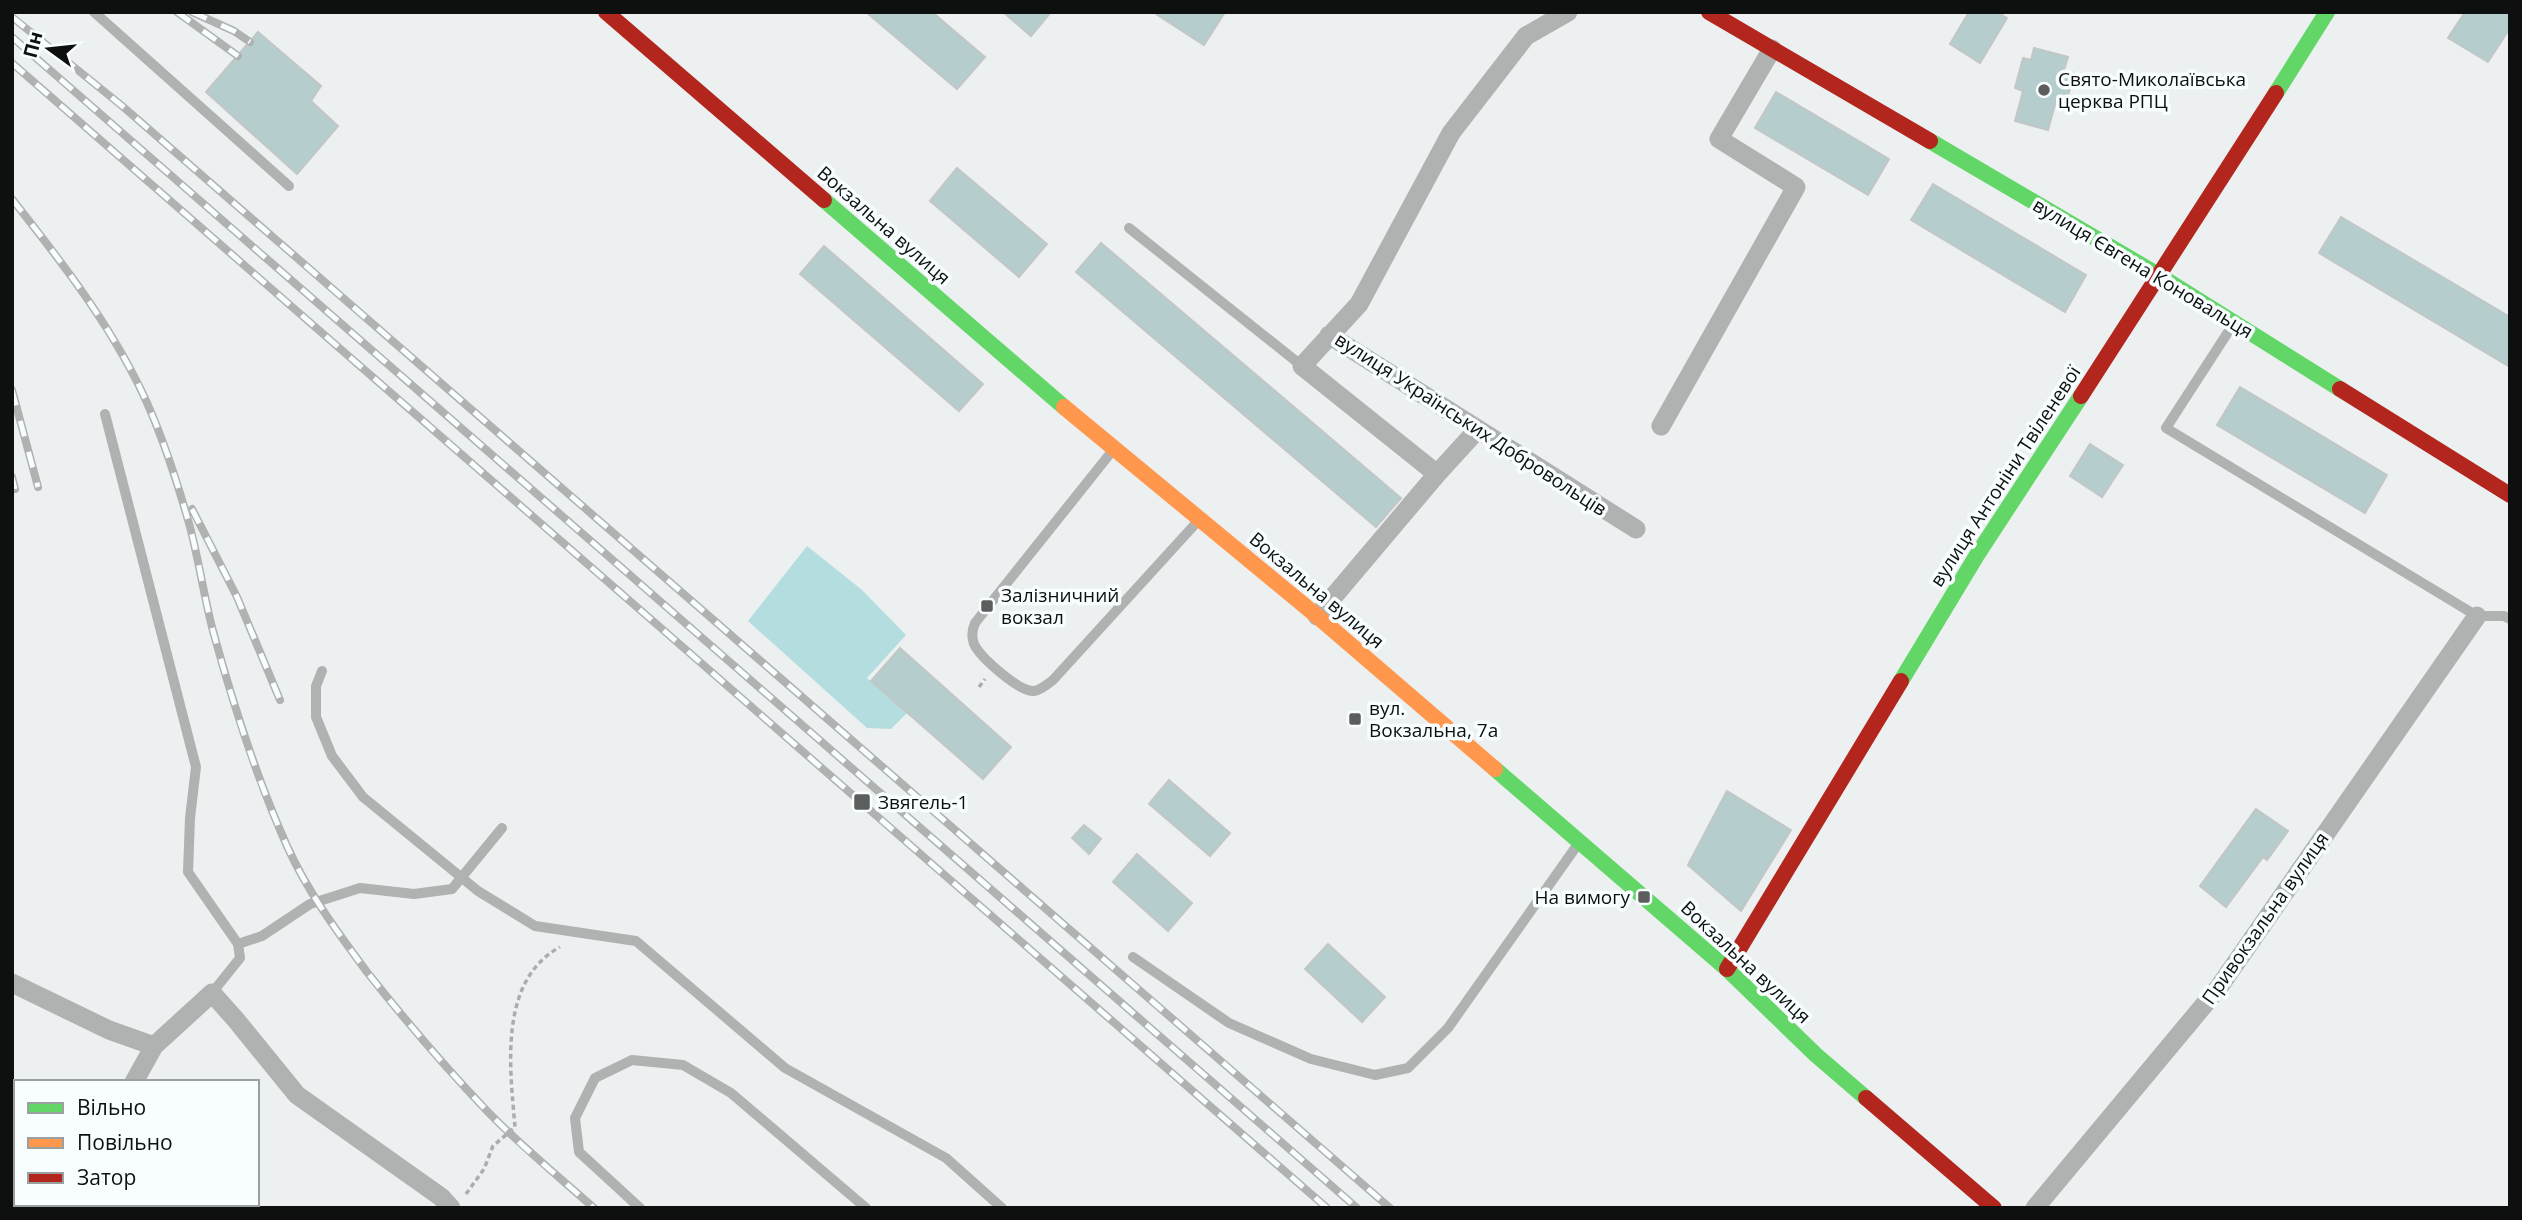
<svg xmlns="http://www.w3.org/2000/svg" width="2522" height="1220" font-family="'Open Sans',sans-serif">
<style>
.green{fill:#b4dde0}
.building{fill:#b5cdcd;stroke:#c3c6c6;stroke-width:2}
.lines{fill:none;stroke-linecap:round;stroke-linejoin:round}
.path{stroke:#abadad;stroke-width:3.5;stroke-dasharray:5 3.5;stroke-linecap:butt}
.lane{stroke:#b0b1b1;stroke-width:10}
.street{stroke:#b0b1b1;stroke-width:19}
.fast{stroke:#63d668;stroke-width:16}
.slow{stroke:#ff974d;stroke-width:16}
.jam{stroke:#b3261e;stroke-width:16}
.rail-casing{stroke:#b0b2b2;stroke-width:8}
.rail{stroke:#f8feff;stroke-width:5;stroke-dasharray:16;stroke-linecap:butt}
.poi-dot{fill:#5c5e5e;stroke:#f8feff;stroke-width:2.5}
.labels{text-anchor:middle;stroke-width:7;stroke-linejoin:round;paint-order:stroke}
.poi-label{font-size:19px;fill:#0e1010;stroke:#f8feff;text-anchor:start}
.street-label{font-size:19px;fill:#0e1010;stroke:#f8feff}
</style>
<rect width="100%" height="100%" fill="#ecf0f0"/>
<!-- green -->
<path class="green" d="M807,546l55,44 44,45 -39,43 40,35 -16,16 -24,-1 -119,-107z"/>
<!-- building -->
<path class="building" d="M866,12h66l53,45 -28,32z
M1003,12h48l-20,24z
M1153,12h72l-21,33z
M1969,12h28l10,6 -27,45 -30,-19z
M2465,12h45v16l-22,34 -40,-24z
M258,32l63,54 -10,15 27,25 -41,48 -91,-82z
M2034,48l34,9 -4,13 10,3 -8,31 -10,-3 -8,29 -33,-9 8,-30 -8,-3 8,-30 8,2z
M1776,92l113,67 -21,36 -113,-67z
M957,168l90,76 -28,33 -89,-76z
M1933,184l153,91 -21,37 -154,-92z
M2341,217l169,100v50l-191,-114z
M1101,243l300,255 -25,29 -300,-255z
M824,246l159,138 -24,27 -159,-137z
M2240,387l147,88 -22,38 -148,-88z
M2090,444l33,21 -21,32 -32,-21z
M900,648l111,99 -28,32 -112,-98z
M1169,780l61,53 -20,23 -61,-52z
M1727,791l64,39 -50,81 -53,-46z
M2256,809l32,22 -21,29 -4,-3 -37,50 -26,-21z
M1084,825l17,14 -12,15 -17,-16z
M1137,854l55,49 -24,28 -55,-49z
M1328,944l57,53 -23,25 -57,-53z"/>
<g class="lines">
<!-- path -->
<path class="path" d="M979,687l6,-8
M466,1194l18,-25 9,-23 22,-19c-5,-59 -17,-146 45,-180"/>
<!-- lane -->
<path class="lane" d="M94,12l195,174
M1129,228l173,138
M2232,326l-66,102 311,188h27l6,3
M105,414l91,353 -6,51 -2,54 50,72 2,14 -28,35
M1113,450l-138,173c-3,7 -4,13 -1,21 6,13 45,48 60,47 7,-1 14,-7 19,-11l145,-159
M322,671l-6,15v31l16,39 31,41 115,94 57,35 101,15 149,127 161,90 56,50
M238,944l24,-8 48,-32 50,-16 54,6 38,-5 50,-61
M1133,957l96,66 82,36 64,16 33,-7 40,-40 130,-184
M640,1208l-61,-56 -4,-34 20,-40 37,-18 51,5 48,28 135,115"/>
<!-- street -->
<path class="street" d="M1329,335l307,194
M1661,426l135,-239 -77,-48 53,-90
M1437,474l41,-45
M1317,616l120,-142 -135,-108 57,-62 92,-171 75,-97 42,-24
M12,983l97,47 45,16
M134,1082l20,-36 58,-53 24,27 61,75 144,102 10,11
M48,1208l2,-4
M2035,1208l184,-221 258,-371"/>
<!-- fast -->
<path class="fast" d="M2276,93l51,-81
M1930,141l230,135 180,113
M824,200l240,207
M1901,681l76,-126 104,-159
M1495,769l232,200 89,86 50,43"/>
<!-- slow -->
<path class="slow" d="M1064,407l253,209 178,153"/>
<!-- jam -->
<path class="jam" d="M606,12l218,188
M1709,12l221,129
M2340,389l170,106
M2081,396l195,-303
M1727,969l174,-288
M1866,1098l128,110"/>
<!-- rail casing -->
<g class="rail-casing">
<path id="rail" d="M177,12l61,44
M192,12l42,19 16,11
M12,17l109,88 1269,1103
M12,37l1345,1171
M12,63l1315,1145
M12,199c48,61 96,122 130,193 20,42 35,89 48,135 9,34 14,70 23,104 20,73 43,146 74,215 20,45 51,87 80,126 38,48 78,95 121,140 33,34 71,65 106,96
M12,390l26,97
M12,477l3,12
M192,509l45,88 43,103"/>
</g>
<!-- rail -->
<use href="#rail" class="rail"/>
</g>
<!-- markers -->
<g class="poi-dot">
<circle cx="2044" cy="90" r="7"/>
<rect x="980" y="599" width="14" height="14" rx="3.5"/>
<rect x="1348" y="712" width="14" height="14" rx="3.5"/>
<rect x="853" y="793" width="18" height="18" rx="3.5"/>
<rect x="1637" y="890" width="14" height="14" rx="3.5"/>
</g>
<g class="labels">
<!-- poi labels -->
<g class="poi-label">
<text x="2058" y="86">Свято-Миколаївська<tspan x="2058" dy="22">церква РПЦ</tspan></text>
<text x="1001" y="602">Залізничний<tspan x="1001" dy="22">вокзал</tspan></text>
<text x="1369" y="715">вул.<tspan x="1369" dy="22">Вокзальна, 7а</tspan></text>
<text x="878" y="809">Звягель-1</text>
<text x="1630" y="904" text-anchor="end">На вимогу</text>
</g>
<!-- street labels -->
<g class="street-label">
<text transform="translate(884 225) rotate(41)" y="7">Вокзальна вулиця</text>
<text transform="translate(2143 268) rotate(31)" y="7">вулиця Євгена Коновальця</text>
<text transform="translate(1471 424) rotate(33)" y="7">вулиця Українських Добровольців</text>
<text transform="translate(2005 476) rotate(-57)" y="7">вулиця Антоніни Твіленевої</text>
<text transform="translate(1317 590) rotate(40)" y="7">Вокзальна вулиця</text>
<text transform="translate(2265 918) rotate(-55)" y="7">Привокзальна вулиця</text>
<text transform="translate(1746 962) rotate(43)" y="7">Вокзальна вулиця</text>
</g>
</g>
<!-- border -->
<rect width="2522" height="1220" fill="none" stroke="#0e1010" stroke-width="28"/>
<!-- legend -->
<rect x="14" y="1080" width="245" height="126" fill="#f8feff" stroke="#9a9f9f" stroke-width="2"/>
<rect x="28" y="1103" width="35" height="10" fill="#63d668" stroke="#9a9f9f" stroke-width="2"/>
<text x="77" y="1115" font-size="21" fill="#0e1010">Вільно</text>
<rect x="28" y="1138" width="35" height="10" fill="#ff974d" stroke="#9a9f9f" stroke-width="2"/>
<text x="77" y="1150" font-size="21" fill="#0e1010">Повільно</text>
<rect x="28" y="1173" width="35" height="10" fill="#b3261e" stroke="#9a9f9f" stroke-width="2"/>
<text x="77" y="1185" font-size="21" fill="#0e1010">Затор</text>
<!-- north arrow -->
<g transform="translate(49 49) rotate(285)" stroke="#f8feff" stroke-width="5" paint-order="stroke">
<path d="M0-5L12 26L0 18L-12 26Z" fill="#0e1010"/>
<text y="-10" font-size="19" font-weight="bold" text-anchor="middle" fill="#0e1010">Пн</text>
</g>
</svg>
